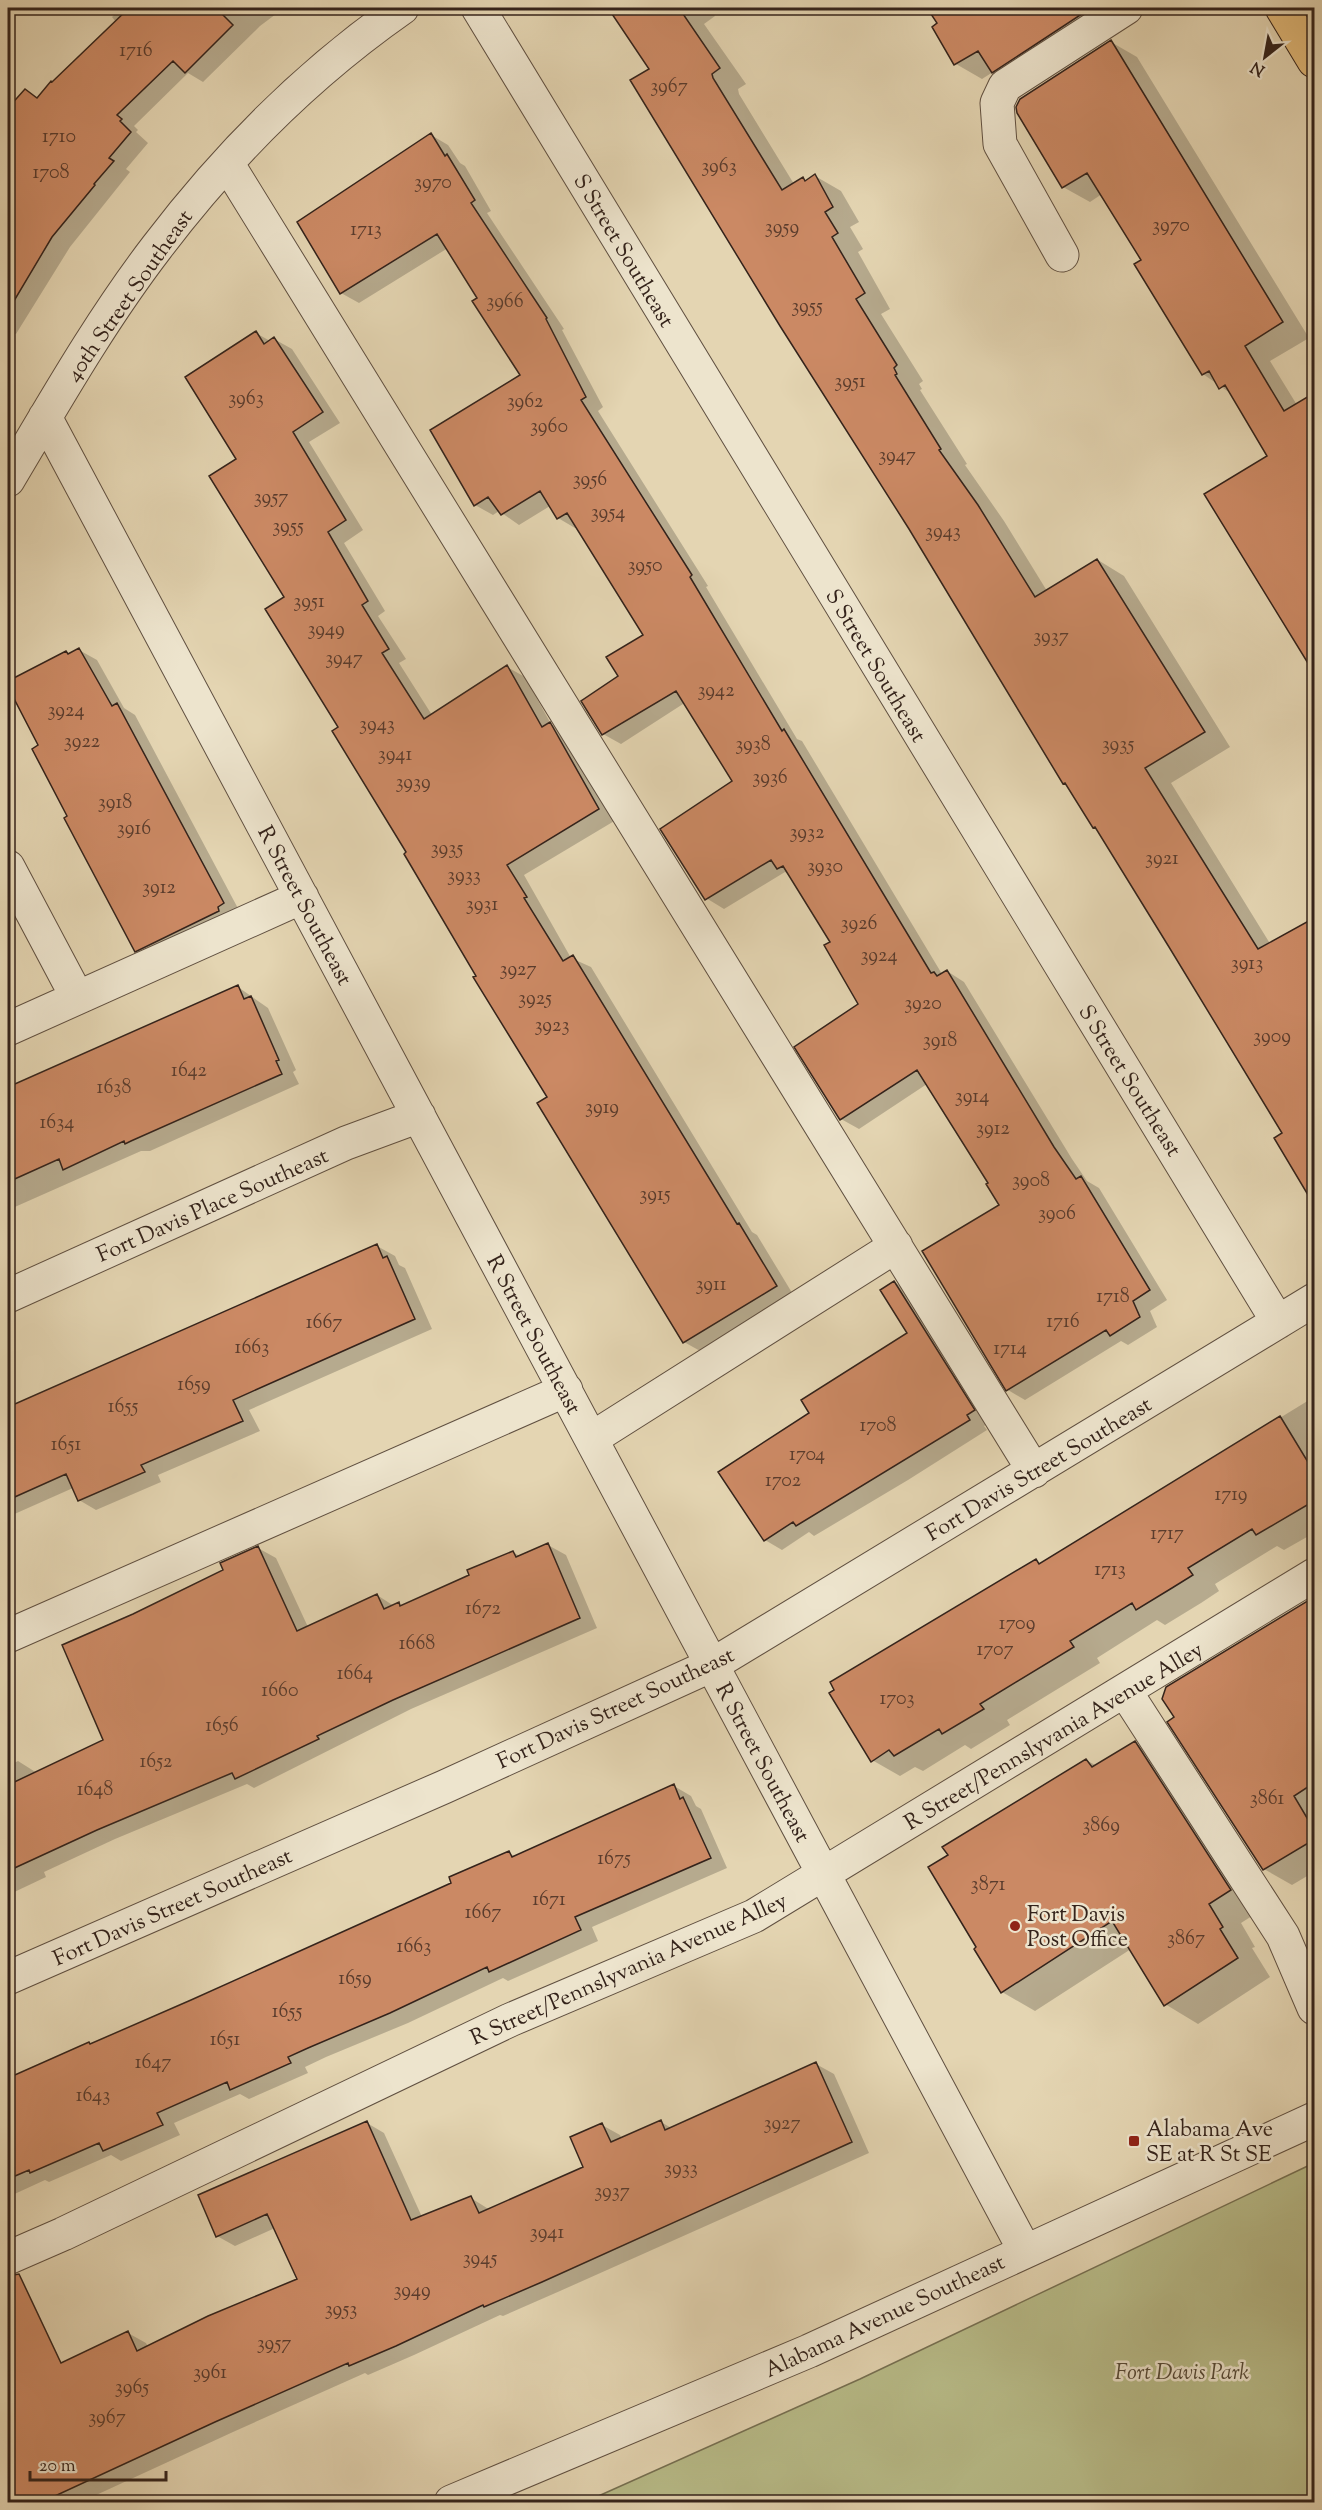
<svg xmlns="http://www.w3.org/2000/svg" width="1322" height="2510" font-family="'Sorts Mill Goudy',serif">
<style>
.green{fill:#b8bc89;stroke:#767052;stroke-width:1.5}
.shadow{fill:#0003}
.building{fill:#cb8964;stroke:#34231b;stroke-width:1.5}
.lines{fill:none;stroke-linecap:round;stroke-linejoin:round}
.minor-casing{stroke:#605041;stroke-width:35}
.highway-casing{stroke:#34231b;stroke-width:35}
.minor{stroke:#ede4cd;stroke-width:33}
.highway{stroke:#e2ba79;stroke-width:33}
.poi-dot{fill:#8f2418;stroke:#ede4cd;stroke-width:2}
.labels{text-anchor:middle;stroke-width:5;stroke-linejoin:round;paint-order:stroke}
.number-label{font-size:20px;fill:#5a3c2d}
.street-label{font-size:22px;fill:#34231b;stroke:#ede4cd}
.poi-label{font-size:22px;fill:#34231b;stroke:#ede4cd;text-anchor:start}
.park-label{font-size:22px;font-style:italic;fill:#554936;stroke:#ede4cd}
</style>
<rect width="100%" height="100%" fill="#e4d5b2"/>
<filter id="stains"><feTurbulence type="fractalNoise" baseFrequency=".00333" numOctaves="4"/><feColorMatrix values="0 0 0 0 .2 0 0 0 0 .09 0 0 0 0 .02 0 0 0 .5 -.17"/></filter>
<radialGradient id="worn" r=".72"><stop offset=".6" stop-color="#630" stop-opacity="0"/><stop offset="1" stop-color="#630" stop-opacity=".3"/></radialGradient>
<!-- green -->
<path class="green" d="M1314,2163v339h-729l275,-123z"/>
<!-- shadow -->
<path class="shadow" d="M121,8h163l-24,18 -57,56 -15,-9 -54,53 4,4 -2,2 12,11 -22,26 4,3 -60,75 -54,87 -7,-1 -1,2v-224l17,-20 13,8 78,-77 -4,-5z
M610,8h99l6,8 -11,8 42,60 -8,5 1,5 55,90 9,-5 4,2 8,-5 26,15 18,31 -9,5 13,22 -5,3 32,57 -9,5 42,67 -4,3 3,5 -2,1 47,74 -2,1 39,56 43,70 51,-31 26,16 106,171 -59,36 143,232v184l-3,-2 -27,-64 -185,-303 -5,-3 -25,-41 -5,-3 -413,-713z
M929,8h178l-88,79 -26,-15 -11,7 -26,-15 -17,-40z
M1111,42l26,15 172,281 -39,23 27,44 17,-9v270l-3,-2 -42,-208 -36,-61 -30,-21 -60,-114 -41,-66 -12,8 -27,-15z
M431,135l17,10 12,18 5,3 26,45 -4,2 77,116 -2,1 41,77 -5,4 110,175 -2,1 91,152 5,2 140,233 5,-3 17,11 108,177 15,22 12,7 68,112 -17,11 7,16 -29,18 -7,-4 -96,59 -17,-10 -7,-184 -74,-122 -68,45 -18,-10 19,-114 -28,-62 -41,-67 -6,-4 -61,37 -18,-11 28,-117 -48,-77h-3l-62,40 -18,-10 17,-57 25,-41 -67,-109 -3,1 -17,-10 -8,-12 -31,19 -20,-14 -6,4 -18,-10 47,-129 -74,-128 -89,55 -18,-10z
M256,333l14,8 4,-2 18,10 48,74 -31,19 54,88 -19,13 41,68 -7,5 28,43 -7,4 33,52 75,-48 18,10 26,47 16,10 49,86 -92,55 47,83 20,9 161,265 5,3 37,61 -92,56 -18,-10 -135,-245 -71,-121 -137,-248 -55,-130 -48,-138z
M79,650l18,10 27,48 11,7 106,199 -88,47 -17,-10 -67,-134 -29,-71 -32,-63 58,-31 4,3z
M238,987l30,21 28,62 -3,2 6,12 -149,67h-9l-133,59v-121z
M377,1246l18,10 4,9 6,3 27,61 -183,81 11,21 -102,44 3,7 -65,28 -17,-10 -6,-12 -63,28 2,5 -4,3v-117z
M894,1282l18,10 79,129 -7,5 3,4 -79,50 -94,56 -5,-4 -27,18 -17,-10 46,-127 98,-79z
M1314,1397v136l-30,17 -7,-4 -62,38 4,7 -18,12 -36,22 -8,-5 -60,38 3,5 -93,57 3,5 -39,24 -6,-4 -42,26 -8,-4 -15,9 -28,-16 164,-199 5,3z
M548,1545l18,10 31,73 -186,81 -157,79 -7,-4 -132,55 -71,33 2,5 -38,18v-129l10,-5 19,12 68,-32 29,-126 91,-44 33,-23 18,10 32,69 69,-32 17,11 5,-2 4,3 68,-31 42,-24 8,5z
M1314,1598v274l-22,13 -28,-16 -88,-151 -9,-30z
M1135,1743l33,19 95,147 -22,14 14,24 -3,1 18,29 -72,47 -33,-20 -34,-55 -96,62 -33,-19 84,-232 11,6z
M674,1786l17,10 5,10 5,3 26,59 -135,59 6,14 -90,40 -5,-3 -95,45 -82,34 -21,10 3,6 -59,26 -9,-5 -66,29 6,12 -59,26 -10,-6 -62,27 -4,-2 -37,17v-118l81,-36 2,2 362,-161 56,-31 7,4z
M816,2064l18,10 35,79 -309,138 -57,25 -3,-1 -86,40 -46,20 -3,-2 -132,59 -152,70h-73v-92l36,-16 84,-61 18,10 2,4 151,-68 -24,-51 -40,18 -18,-10 150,-113 17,10 38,84 49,-19 19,12 95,-42 17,-43 18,10 2,4 39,-17 12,7z"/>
<!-- building -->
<path class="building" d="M129,8h87l17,17 -48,48 -12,-12 -56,54 5,4 -2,2 11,11 -22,26 5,3 -20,23 1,1 -43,52 -44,74v-203l17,-19 12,9 14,-17 1,1z
M608,8h71l41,60 -8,6 1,4 69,112 21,-13 2,4 10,-7 18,33 -8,5 13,21 -6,4 33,56 -9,6 41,66 -3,3 3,6 -2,1 46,74 -2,1 39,55 57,92 62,-38 108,173 -60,36 113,181 56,-31v287l-40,-67 8,-5 -113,-186 -74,-120 -2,1 -28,-45 -2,1 -154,-255 -129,-203 -150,-246 19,-11z
M927,8h164l-99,65 -14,-22 -24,14 -22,-38 5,-4z
M1111,40l172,282 -38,24 39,65 30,-18v280l-110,-179 63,-38 -42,-71 -6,4 -10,-18 -7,4 -68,-111 7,-4 -54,-87 -25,15 -45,-75 -1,-6 4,-8z
M431,133l14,23 2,-2 28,46 -4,3 76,115 -1,1 40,78 -5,3 111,175 -2,2 92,154 2,-2 147,244 3,-1 3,4 10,-6 107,177 22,32 5,-3 69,114 -17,11 7,16 -30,19 -4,-6 -100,61 -84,-140 77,-46 -13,-21 2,-1 -71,-113 -77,50 -46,-73 64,-43 -34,-59 6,-3 -47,-76 -6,3 -6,-9 -66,40 -45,-71 72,-48 -56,-90 -74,44 -21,-34 37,-25 -12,-19 37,-22 -76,-122 -10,6 -17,-28 -39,24 -13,-18 -14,9 -44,-76 90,-55 -48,-74 5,-3 -40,-64 -97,60 -43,-72z
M256,331l8,13 10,-7 49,75 -30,20 53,88 -18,12 40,69 -6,4 27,44 -7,4 42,66 83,-54 35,62 8,-5 49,87 -92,56 20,32 -3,1 39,63 10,-6 164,269 2,-1 38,63 -94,57 -146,-240 10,-6 -74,-120 3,-1 -72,-122 2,-2 -74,-121 6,-4 -73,-118 19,-12 -75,-121 27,-17 -51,-82z
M79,648l33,58 5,-3 107,200 -6,4 1,4 -84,41 -71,-134 3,-2 -35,-67 6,-4 -30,-58v-6l58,-30 2,3z
M238,985l6,14 7,-3 28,64 -3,1 6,13 -151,67 -6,3 -1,-3 -61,29 -4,-11 -51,23v-95z
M377,1244l6,14 4,-2 28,63 -182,81 10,21 -102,44 4,7 -67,29 -12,-27 -58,26v-93z
M894,1281l81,129 -8,5 3,5 -174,106 -3,-4 -29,19 -46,-69 91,-59 -8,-13 106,-67 -27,-43z
M1280,1416l34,56v29l-58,34 -4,-6 -64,39 5,7 -21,13 -36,22 -4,-7 -62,38 4,6 -94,57 4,5 -42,25 -3,-5 -45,27 -5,-6 -18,12 -42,-69 5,-3 -4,-8 206,-123 3,5z
M548,1543l32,75 -187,82 -76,36 2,3 -84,40 -3,-6 -135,57 -89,41v-86l95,-45 -41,-95 71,-31 90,-44 -3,-7 38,-17 39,85 80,-37 7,15 15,-7 1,4 69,-31 -2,-5 46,-19 3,6z
M1314,1597v186l-20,13 19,32 -3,14 -47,28 -96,-148 7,-5 -12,-18 4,-12z
M1135,1741l96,149 -22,14 14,23 -3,2 18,29 -74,48 -52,-85 -111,72 -27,-44 2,-2 -48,-80 20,-12 -6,-8 144,-88 6,8z
M674,1784l6,15 3,-2 28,61 -136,59 6,13 -92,42 -2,-5 -97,46 -82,35 -20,9 3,6 -61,27 -3,-8 -70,31 6,12 -60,26 -4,-8 -69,30 -1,-3 -21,9v-101l81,-36 1,2 101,-44 260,-117 -2,-6 60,-26 3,6z
M816,2062l36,80 -310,140 -58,25 -1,-2 -87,41 -47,20 -1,-3 -133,59 -173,80h-34v-226l11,-2 42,89 67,-32 9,20 71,-35 89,-37 -30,-65 -51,23 -18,-42 169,-74 44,99 60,-24 8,17 104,-46 -13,-30 32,-14 9,19 50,-22 4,10z"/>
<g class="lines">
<!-- minor casing -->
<g class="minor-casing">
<path id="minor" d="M478,8l800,1314
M227,163l807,1308
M1062,255l-62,-111 -3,-41 8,-17 121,-78
M45,417l980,1834
M8,480c47,-79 93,-160 149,-233 69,-91 152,-174 245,-239
M8,867l69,130
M8,1029l294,-132
M8,1296l338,-153 73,-27
M591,1439l305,-193
M8,1636l558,-246
M1125,1691l158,245 31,72
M8,1978l436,-191 268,-122 602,-365
M8,2258l55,-24 447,-214 244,-104 560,-341
M451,2502l358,-151 505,-232"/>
</g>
<!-- highway casing -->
<g class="highway-casing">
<path id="highway" d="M1282,8l32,53"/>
</g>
<!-- minor -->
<use href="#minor" class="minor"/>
<!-- highway -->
<use href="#highway" class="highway"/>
</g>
<!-- markers -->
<g class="poi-dot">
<circle cx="1015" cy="1926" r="6"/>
<rect x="1128" y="2135" width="12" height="12" rx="3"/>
</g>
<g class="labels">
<!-- number labels -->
<g class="number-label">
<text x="136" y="56">1716</text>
<text x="669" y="92">3967</text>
<text x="59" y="142">1710</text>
<text x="719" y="172">3963</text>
<text x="51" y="178">1708</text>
<text x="433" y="188">3970</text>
<text x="1171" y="231">3970</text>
<text x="782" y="233">3959</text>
<text x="366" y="235">1713</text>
<text x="505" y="307">3966</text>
<text x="807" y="312">3955</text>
<text x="850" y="387">3951</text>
<text x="246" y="404">3963</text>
<text x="525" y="407">3962</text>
<text x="549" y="432">3960</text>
<text x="897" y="461">3947</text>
<text x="590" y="485">3956</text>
<text x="271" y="503">3957</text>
<text x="608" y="518">3954</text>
<text x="288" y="532">3955</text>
<text x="943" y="537">3943</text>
<text x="645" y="571">3950</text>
<text x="309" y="607">3951</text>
<text x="326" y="635">3949</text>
<text x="1051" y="642">3937</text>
<text x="344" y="664">3947</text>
<text x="716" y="696">3942</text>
<text x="66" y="716">3924</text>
<text x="377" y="730">3943</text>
<text x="82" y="747">3922</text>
<text x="753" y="750">3938</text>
<text x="1118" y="750">3935</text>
<text x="395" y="760">3941</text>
<text x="770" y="783">3936</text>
<text x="413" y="788">3939</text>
<text x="115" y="808">3918</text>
<text x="134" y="834">3916</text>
<text x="807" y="838">3932</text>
<text x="447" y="854">3935</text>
<text x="1162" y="864">3921</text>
<text x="825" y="872">3930</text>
<text x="464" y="881">3933</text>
<text x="159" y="893">3912</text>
<text x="482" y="910">3931</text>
<text x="859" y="929">3926</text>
<text x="879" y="961">3924</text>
<text x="1247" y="969">3913</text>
<text x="518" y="975">3927</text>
<text x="535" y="1004">3925</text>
<text x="923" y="1009">3920</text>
<text x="552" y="1031">3923</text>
<text x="1272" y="1042">3909</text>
<text x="940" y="1046">3918</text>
<text x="189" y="1076">1642</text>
<text x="114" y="1093">1638</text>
<text x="972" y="1102">3914</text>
<text x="602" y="1113">3919</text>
<text x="57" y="1128">1634</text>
<text x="993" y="1134">3912</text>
<text x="1031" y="1186">3908</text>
<text x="655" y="1200">3915</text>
<text x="1057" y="1219">3906</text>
<text x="711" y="1290">3911</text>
<text x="1113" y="1302">1718</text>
<text x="1063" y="1327">1716</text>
<text x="324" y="1328">1667</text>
<text x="252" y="1353">1663</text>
<text x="1010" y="1354">1714</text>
<text x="194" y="1390">1659</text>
<text x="123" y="1412">1655</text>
<text x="878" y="1431">1708</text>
<text x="66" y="1450">1651</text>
<text x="807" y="1460">1704</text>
<text x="783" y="1486">1702</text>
<text x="1231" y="1500">1719</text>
<text x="1167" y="1539">1717</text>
<text x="1110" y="1575">1713</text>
<text x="483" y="1614">1672</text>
<text x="1017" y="1629">1709</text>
<text x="417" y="1649">1668</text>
<text x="995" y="1655">1707</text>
<text x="355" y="1679">1664</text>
<text x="280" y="1696">1660</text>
<text x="897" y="1704">1703</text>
<text x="222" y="1731">1656</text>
<text x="156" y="1767">1652</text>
<text x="95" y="1795">1648</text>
<text x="1267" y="1804">3861</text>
<text x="1101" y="1831">3869</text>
<text x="614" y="1864">1675</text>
<text x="988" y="1890">3871</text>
<text x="549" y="1905">1671</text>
<text x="483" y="1918">1667</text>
<text x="1186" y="1944">3867</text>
<text x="414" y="1952">1663</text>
<text x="355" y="1984">1659</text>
<text x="287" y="2017">1655</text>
<text x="225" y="2045">1651</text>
<text x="153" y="2068">1647</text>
<text x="93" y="2101">1643</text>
<text x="782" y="2129">3927</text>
<text x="681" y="2174">3933</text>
<text x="612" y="2197">3937</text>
<text x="547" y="2238">3941</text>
<text x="480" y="2264">3945</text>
<text x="412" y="2296">3949</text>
<text x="341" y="2315">3953</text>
<text x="274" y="2349">3957</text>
<text x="210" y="2378">3961</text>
<text x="132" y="2393">3965</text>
<text x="107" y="2423">3967</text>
</g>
<!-- street labels -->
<g class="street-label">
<text transform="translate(625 250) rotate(59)" y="8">S Street Southeast</text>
<text transform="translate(128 295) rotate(-55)" y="8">40th Street Southeast</text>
<text transform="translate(877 665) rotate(59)" y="8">S Street Southeast</text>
<text transform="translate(306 905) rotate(62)" y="8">R Street Southeast</text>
<text transform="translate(1131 1080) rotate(58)" y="8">S Street Southeast</text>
<text transform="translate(212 1204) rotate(-24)" y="8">Fort Davis Place Southeast</text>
<text transform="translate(535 1334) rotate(62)" y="8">R Street Southeast</text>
<text transform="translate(1038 1468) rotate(-31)" y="8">Fort Davis Street Southeast</text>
<text transform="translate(615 1707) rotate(-25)" y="8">Fort Davis Street Southeast</text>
<text transform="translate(1053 1735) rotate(-31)" y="8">R Street/Pennslyvania Avenue Alley</text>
<text transform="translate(764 1762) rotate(62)" y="8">R Street Southeast</text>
<text transform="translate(172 1906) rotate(-24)" y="8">Fort Davis Street Southeast</text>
<text transform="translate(628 1968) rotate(-24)" y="8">R Street/Pennslyvania Avenue Alley</text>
<text transform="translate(884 2315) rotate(-25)" y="8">Alabama Avenue Southeast</text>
</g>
<!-- poi labels -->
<g class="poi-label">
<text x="1027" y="1921">Fort Davis<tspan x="1027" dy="25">Post Office</tspan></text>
<text x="1146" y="2136">Alabama Ave<tspan x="1146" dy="25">SE at R St SE</tspan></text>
</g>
<!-- park labels -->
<g class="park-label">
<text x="1182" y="2379">Fort Davis Park</text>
</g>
</g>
<!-- margin -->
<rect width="1322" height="2510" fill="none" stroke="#e4d5b2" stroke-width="30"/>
<rect x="9" y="9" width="1304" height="2492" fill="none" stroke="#34231b" stroke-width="3"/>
<rect x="15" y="15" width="1292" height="2480" fill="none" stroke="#34231b" stroke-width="1.5"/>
<!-- north arrow -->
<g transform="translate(1265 57) rotate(211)" stroke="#ede4cd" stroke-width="4.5" paint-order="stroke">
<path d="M0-4.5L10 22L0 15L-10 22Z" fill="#34231b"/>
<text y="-9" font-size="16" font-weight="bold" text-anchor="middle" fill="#34231b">N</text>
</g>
<!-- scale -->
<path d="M30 2471v9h136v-9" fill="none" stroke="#34231b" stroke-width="3"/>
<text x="39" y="2471" font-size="18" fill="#34231b" stroke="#ede4cd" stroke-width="4.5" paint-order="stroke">20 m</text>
<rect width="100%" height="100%" filter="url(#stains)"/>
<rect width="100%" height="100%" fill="url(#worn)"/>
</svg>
